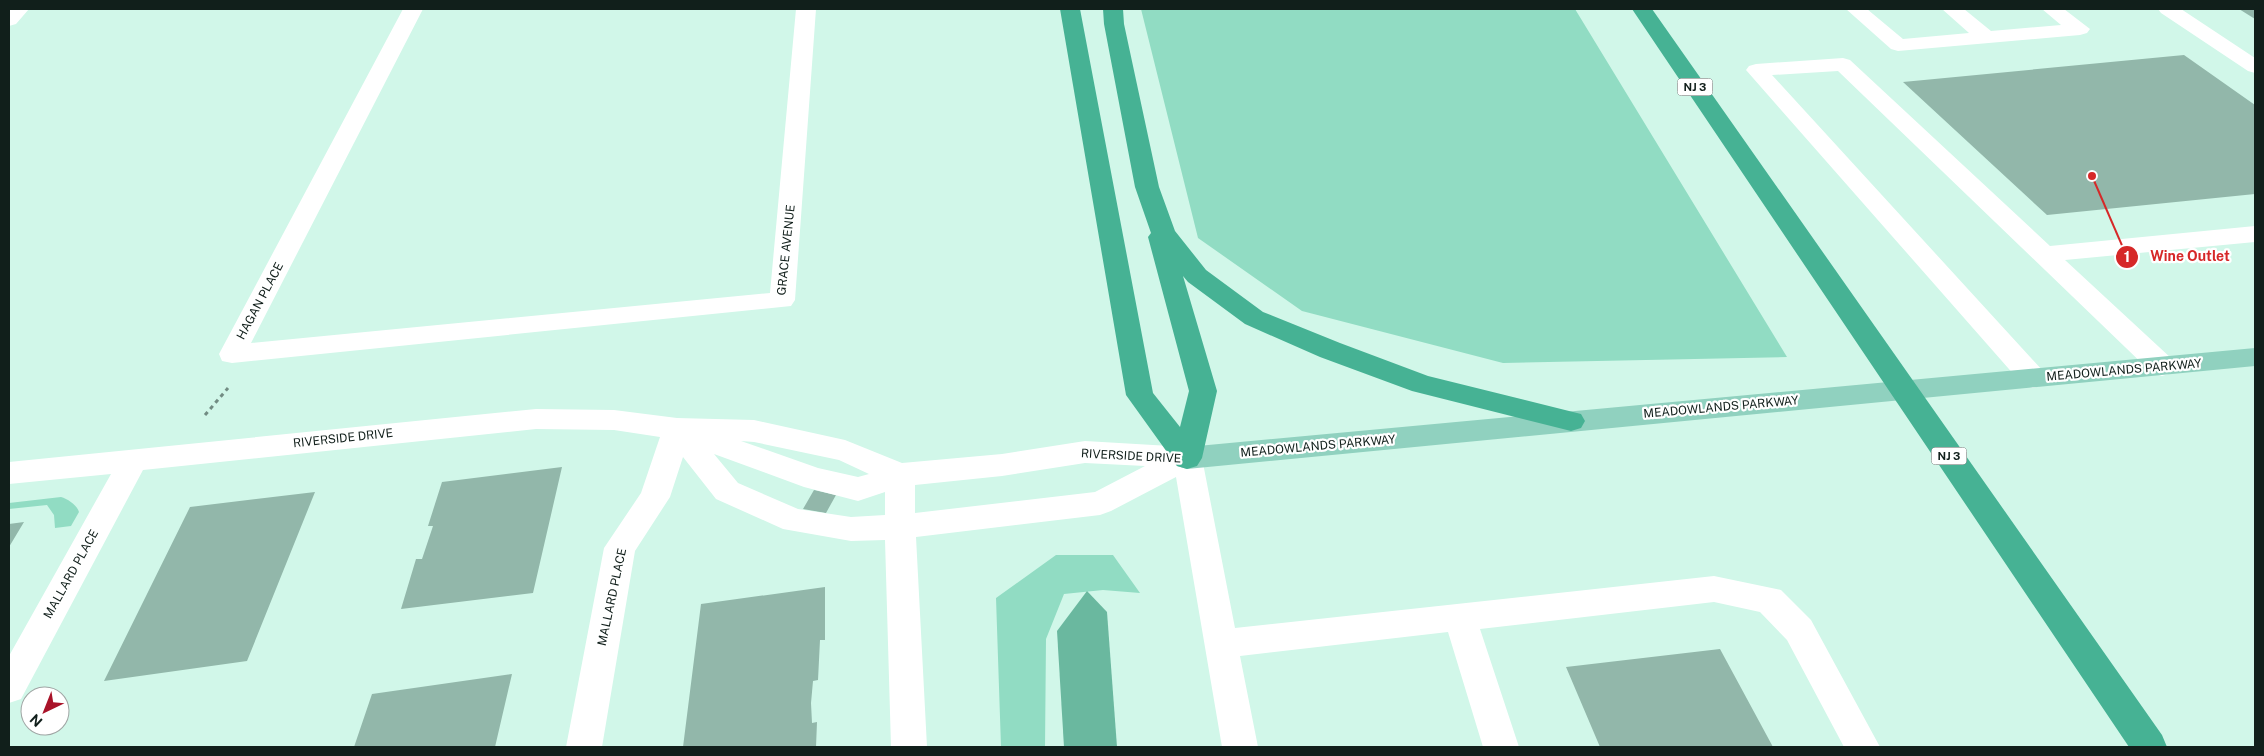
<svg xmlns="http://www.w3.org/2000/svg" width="2264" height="756" font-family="'Public Sans',sans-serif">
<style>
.green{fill:#91dcc3}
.water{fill:#6ab89f}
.building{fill:#92b7aa}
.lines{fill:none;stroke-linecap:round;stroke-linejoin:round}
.path{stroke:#728c83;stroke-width:3;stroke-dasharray:4 4;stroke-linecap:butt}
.minor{fill:#fff;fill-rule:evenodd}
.major{fill:#90d1bf;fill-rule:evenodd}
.highway{fill:#46b294;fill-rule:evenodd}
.labels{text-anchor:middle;stroke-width:4.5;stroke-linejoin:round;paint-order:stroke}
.shield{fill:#fff;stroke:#58625f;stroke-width:1}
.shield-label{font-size:11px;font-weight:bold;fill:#111f1b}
.street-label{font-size:12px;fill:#111f1b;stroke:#fff}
.leader{fill:none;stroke:#d62828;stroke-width:2}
.callout-dot{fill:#d62828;stroke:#fff;stroke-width:2}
.mark-label{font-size:15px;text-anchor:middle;font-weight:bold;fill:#fff}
.callout-label{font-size:14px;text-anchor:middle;font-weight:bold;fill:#d62828;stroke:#fff;stroke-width:4.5;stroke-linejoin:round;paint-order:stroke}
</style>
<rect width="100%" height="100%" fill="#d1f7e9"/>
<!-- green -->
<path class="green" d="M1141,9h434l212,348 -284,6 -201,-52 -104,-73z
M61,497c7,2 16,8 18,15l-8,14 -16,2 -1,-13 -7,-10 -38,4v-6z
M1056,555h57l27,38 -37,-3 -39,4 -18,45 -1,108h-44l-5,-149z"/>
<!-- water -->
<path class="water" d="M1087,591l20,21 10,135h-53l-7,-116z"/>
<!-- building -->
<path class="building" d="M2239,9h16v10z
M2184,55l71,50v89l-208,21 -144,-133z
M562,467l-29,126 -132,16 15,-50h6l11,-33h-5l14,-44z
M814,490l22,5 -10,18 -23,-4z
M315,492l-68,169 -143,20 86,-174z
M24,522l-15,25v-23z
M825,587v53h-5l-2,40 -5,1 -2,22 1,20 5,-1 -1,25h-133l18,-143z
M1720,649l53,98h-173l-34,-80z
M512,674l-17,73h-141l18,-53z"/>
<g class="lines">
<!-- path -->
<path class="path" d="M205,415l23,-27"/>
<!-- minor -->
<path class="minor" d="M9,9h20l-13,15 -7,2z
M403,9h20l-172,334 519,-50 26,-284h20l-21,291 -4,6 -559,57 -10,-2 -3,-7z
M1846,9h21l36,30 66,-6 -27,-24h22l27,22 70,-6 -19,-16h22l26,20 -3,4 -7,2 -182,16 -7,-2z
M2158,9h23l74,49v15l-7,-2 -87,-58z
M1843,58l7,2 200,186 205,-20v16l-190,18 107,99 4,7 -4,7 -10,3 -10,-3 -314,-302 -66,4 271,296 4,7 -4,7 -10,3 -10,-3 -277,-315 3,-4 7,-2z
M536,409l78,1 63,8 77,2 91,20 57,23 100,-9 83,-13 102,6 10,3 5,8 33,170 479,-52 67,14 30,30 69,127h-36l-57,-107 -27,-28 -46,-10 -234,27 39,118h-36l-35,-115 -208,24 18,91h-36l-46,-270 -65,34 -11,4 -184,22 11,210h-36l-6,-207 -34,1 -68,-12 -67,-30 -33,-42 -13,40 -35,54 -33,196h-36l38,-199 37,-55 19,-56 -46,-7 -78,-1 -393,41 -122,229 -12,4v-47l102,-182 -102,10v-22zM741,441l13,1 85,18 30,14 -11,3 -40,-9zM714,454l90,33 54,14 27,-9v23l-34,2 -53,-8 -60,-26zM1085,463l60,3 -50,26 -180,21v-28l87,-9z"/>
<!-- major -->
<path class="major" d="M2255,348v18l-1068,103 -10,-3 -5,-8 5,-8 10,-3z"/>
<!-- highway -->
<path class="highway" d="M1060,9h20l73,384 27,34 9,-36 -41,-154 3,-4 -16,-46 -31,-163 -1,-15h20l1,15 35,163 16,44 31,39 57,42 77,31 88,33 153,38 4,7 -4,7 -10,3 -159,-40 -92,-34 -75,-33 -57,-42 -5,-6 34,115 -15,67 -5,8 -10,3 -10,-3 -51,-71z
M1632,9h20l510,726 5,12h-38z"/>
</g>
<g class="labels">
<!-- shield labels -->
<g class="shield">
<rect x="1677.5" y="78.5" width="35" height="17" rx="4"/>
<rect x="1931.5" y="447.5" width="35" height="17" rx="4"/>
</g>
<g class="shield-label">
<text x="1695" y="91">NJ 3</text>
<text x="1949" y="460">NJ 3</text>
</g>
<!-- street labels -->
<g class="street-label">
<text transform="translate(786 250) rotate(-84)" y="4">GRACE AVENUE</text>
<text transform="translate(260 301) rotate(-62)" y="4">HAGAN PLACE</text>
<text transform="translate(2124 370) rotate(-5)" y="4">MEADOWLANDS PARKWAY</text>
<text transform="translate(1721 407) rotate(-5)" y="4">MEADOWLANDS PARKWAY</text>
<text transform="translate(343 438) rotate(-6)" y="4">RIVERSIDE DRIVE</text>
<text transform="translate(1318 446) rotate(-5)" y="4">MEADOWLANDS PARKWAY</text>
<text transform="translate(1131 456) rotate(3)" y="4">RIVERSIDE DRIVE</text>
<text transform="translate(71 574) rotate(-61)" y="4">MALLARD PLACE</text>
<text transform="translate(612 597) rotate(-78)" y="4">MALLARD PLACE</text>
</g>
</g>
<!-- callouts -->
<path class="leader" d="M2092 176L2127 257"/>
<g class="callout-dot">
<circle cx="2092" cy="176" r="5"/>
<circle cx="2127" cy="257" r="12"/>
</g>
<g class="mark-label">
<text x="2127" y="262">1</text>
</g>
<g class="callout-label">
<text x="2190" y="261">Wine Outlet</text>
</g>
<!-- border -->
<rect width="2264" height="756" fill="none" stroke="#111f1b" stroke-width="20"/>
<!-- north arrow -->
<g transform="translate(45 711) rotate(223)"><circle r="24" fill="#ffffff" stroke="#a0a5a4"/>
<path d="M0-4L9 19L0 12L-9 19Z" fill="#a91329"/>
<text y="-8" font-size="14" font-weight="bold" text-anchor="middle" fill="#111f1b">N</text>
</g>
</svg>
